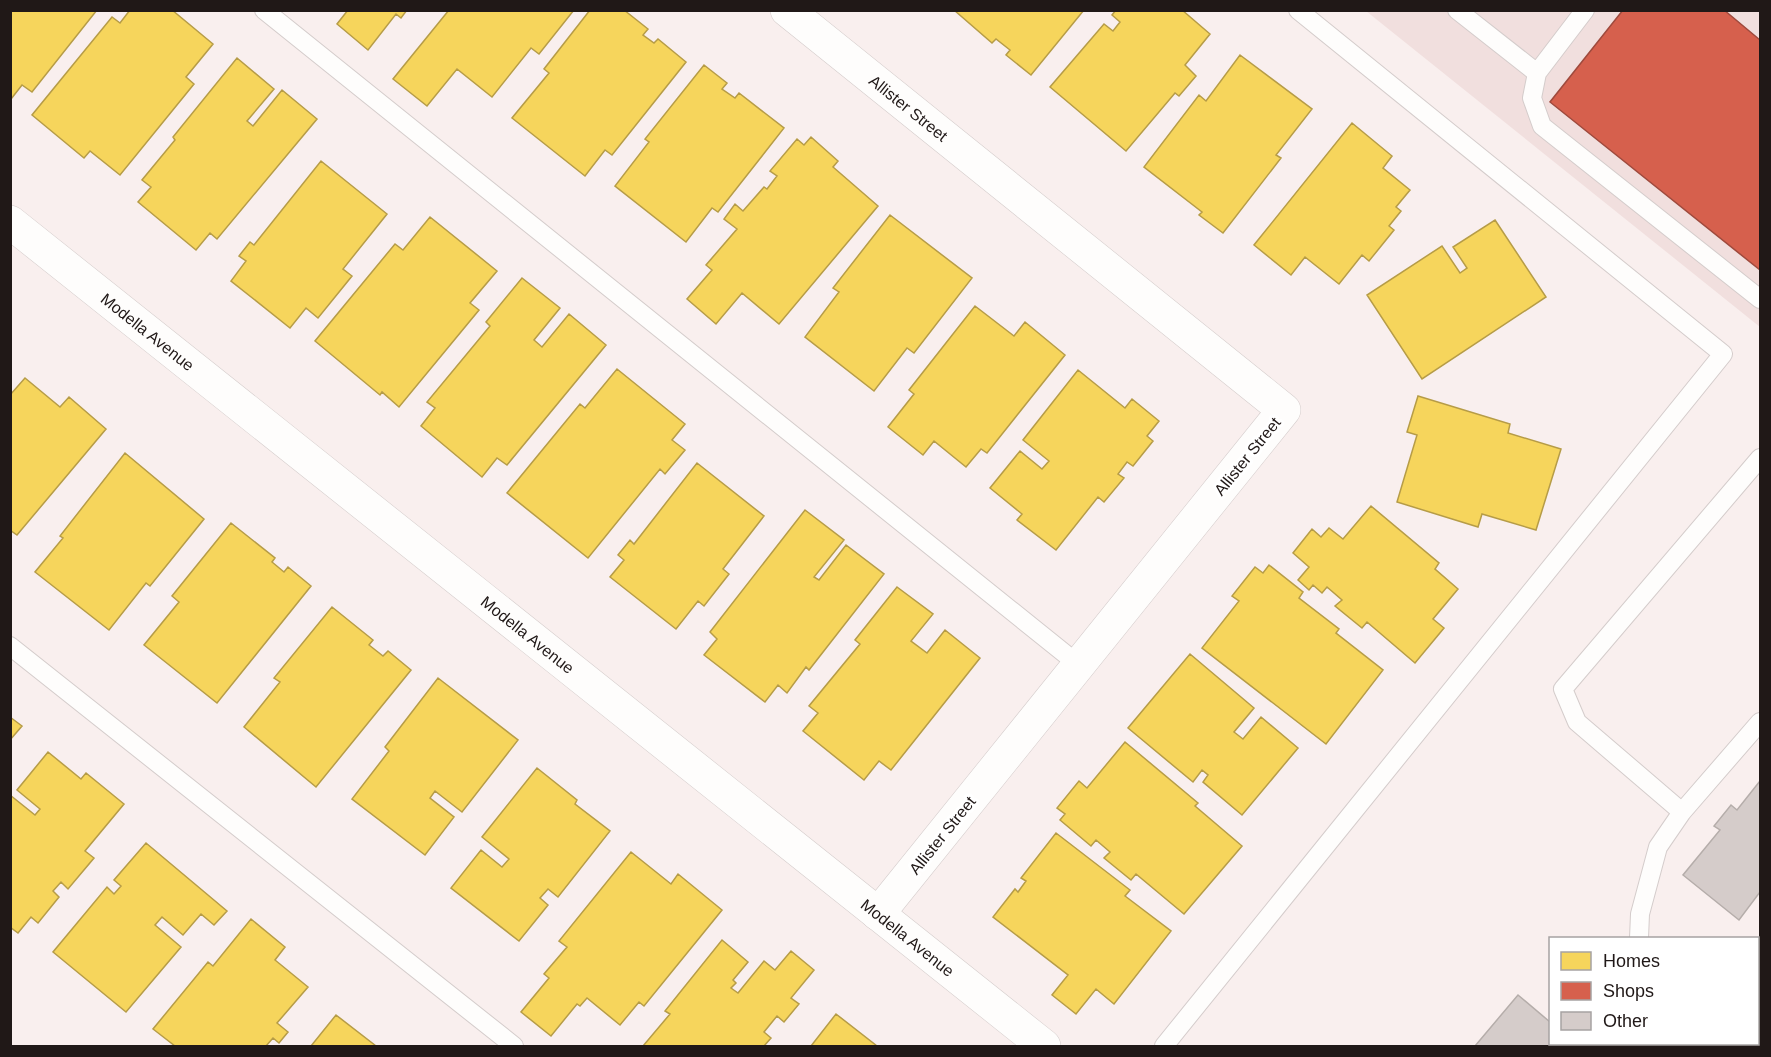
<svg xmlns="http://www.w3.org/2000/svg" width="1771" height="1057" font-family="Helvetica,sans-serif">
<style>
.built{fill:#f1dfde}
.homes{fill:#f6d55c;stroke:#b69c47;stroke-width:1.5}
.shops{fill:#d6604d;stroke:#9f4a3d;stroke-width:1.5}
.building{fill:#d5ccca;stroke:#b5adaa;stroke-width:1.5}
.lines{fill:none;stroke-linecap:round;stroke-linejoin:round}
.lane-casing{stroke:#d4cccb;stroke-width:20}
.street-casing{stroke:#d4cccb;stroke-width:34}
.lane{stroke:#fefdfc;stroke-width:18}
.street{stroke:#fefdfc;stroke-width:33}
.labels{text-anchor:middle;stroke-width:6;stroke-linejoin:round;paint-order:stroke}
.street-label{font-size:16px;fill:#201817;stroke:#fff}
</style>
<rect width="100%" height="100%" fill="#f9efee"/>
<!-- built -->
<path class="built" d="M1366,11h394v316z"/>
<!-- homes -->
<path class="homes" d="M10,10h87l-65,82 -10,-7 -11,14z
M130,10h42l41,34 -27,33 8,7 -74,91 -30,-24 -6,7 -52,-43 80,-98 8,6z
M348,10h59l-6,8 -5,-4 -28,36 -31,-26z
M449,10h125l-35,44 -8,-6 -39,49 -35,-28 -30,37 -34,-27z
M590,10h34l24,19 -5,6 11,8 4,-4 28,23 -74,93 -7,-5 -20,26 -73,-58 37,-45 -5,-4z
M954,10h130l-53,65 -25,-20 4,-5 -14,-11 -4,4z
M1116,10h66l28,24 -25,31 11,11 -17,20 -4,-3 -49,58 -76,-64 54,-63 9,7 7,-9 -8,-7z
M1240,55l72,54 -36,46 5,3 -58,75 -24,-18 3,-3 -58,-45 55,-72 7,6z
M237,58l37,31 -27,32 6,5 29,-36 35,29 -100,120 -7,-6 -14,17 -58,-48 13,-15 -9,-7 33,-40 -2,-3z
M704,65l23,18 -5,6 13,9 4,-5 45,35 -66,84 -6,-4 -26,34 -71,-56 34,-44 -4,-3z
M1352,123l40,33 -9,12 27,22 -14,17 5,4 -12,15 5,4 -25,31 -7,-6 -23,29 -34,-27 -14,18 -37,-30z
M811,137l27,24 -5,6 45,39 -99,118 -37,-31 -26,31 -29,-25 25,-29 -6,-5 31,-36 -13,-10 11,-15 8,7 21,-24 3,2 10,-13 -7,-5 27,-32 7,6z
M321,161l66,53 -44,55 9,7 -34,42 -12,-10 -16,20 -59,-47 15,-20 -7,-5 11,-14 4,3z
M890,215l82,63 -58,75 -7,-5 -33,43 -69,-54 34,-45 -6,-4z
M430,217l67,54 -27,32 9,7 -80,97 -17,-15 -2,3 -65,-54 80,-97 8,6z
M1495,220l51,77 -124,82 -55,-84 75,-49 18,27 7,-5 -14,-21z
M522,278l38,30 -26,32 8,7 27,-33 37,31 -99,120 -10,-7 -15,19 -61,-51 14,-18 -8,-6 63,-76 -4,-4z
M975,306l39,30 11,-14 40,33 -78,98 -6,-4 -15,18 -32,-26 -11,14 -35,-28 26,-33 -5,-4z
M617,369l68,55 -13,16 13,10 -20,24 -5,-5 -72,89 -81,-65 73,-89 5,4z
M1078,370l47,38 7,-9 27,22 -12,15 6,5 -20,25 -6,-4 -9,12 6,4 -20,24 -6,-5 -42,53 -39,-30 5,-6 -32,-26 30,-37 22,18 7,-8 -26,-21z
M25,378l35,29 9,-10 37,32 -89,106 -7,-5v-135z
M1418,396l92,28 -2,9 53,16 -25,81 -54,-16 -4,13 -81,-25 20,-67 -10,-3z
M125,453l79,66 -54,67 -4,-3 -37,47 -74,-58 28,-34 -3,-2z
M697,463l67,53 -41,53 6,5 -25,32 -6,-5 -22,28 -66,-52 14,-17 -6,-5 12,-15 4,4z
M1371,506l68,57 -4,6 23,20 -25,30 11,9 -29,35 -48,-41 -5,6 -27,-22 7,-6 -15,-13 -5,6 -9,-8 -4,5 -11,-10 11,-13 -16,-14 19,-24 9,8 8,-9 14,11z
M805,510l39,30 -30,37 5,3 27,-35 38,29 -75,96 -3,-3 -19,26 -9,-8 -13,17 -61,-47 13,-16 -7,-7z
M231,523l44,35 -3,4 12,10 4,-5 23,19 -94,117 -73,-58 35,-43 -7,-6z
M1269,565l34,27 -4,6 40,31 -3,4 47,37 -57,74 -124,-96 37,-47 -7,-5 23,-29 8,6z
M897,587l36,27 -22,27 16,12 18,-23 35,28 -89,112 -12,-9 -15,19 -61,-49 15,-18 -9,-7 51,-62 -5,-4z
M332,607l41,33 -4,5 14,11 5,-5 23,19 -95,117 -72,-60 36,-45 -6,-4z
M1190,654l64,54 -20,24 9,7 18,-22 37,31 -56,67 -39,-33 5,-7 -6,-5 -9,12 -65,-54z
M438,678l80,62 -56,72 -27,-21 -5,7 24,19 -29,38 -73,-56 37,-48 -4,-4z
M10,717l12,9 -12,14z
M1125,742l73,61 -3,3 47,40 -58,68 -48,-40 -5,6 -27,-22 6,-6 -14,-12 -5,6 -31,-26 5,-6 -8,-6 22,-27 8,7z
M48,752l33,27 5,-6 38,31 -39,47 9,7 -26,31 -7,-7 -8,9 6,6 -21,26 -7,-6 -13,16 -8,-6v-132l25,20 5,-6 -23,-19z
M537,768l40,32 -2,4 35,27 -52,66 -10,-8 -8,9 8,7 -29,36 -68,-53 30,-38 21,17 7,-8 -27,-22z
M1056,833l74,57 -5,6 46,35 -57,73 -18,-15 -20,25 -24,-19 16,-20 -75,-58 22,-28 3,3 8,-11 -5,-3z
M146,843l81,68 -13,14 -13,-11 -18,21 -21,-18 -7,8 26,22 -55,65 -73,-60 54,-65 7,7 7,-8 -7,-6z
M631,852l40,32 7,-10 44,36 -78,96 -5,-4 -19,23 -33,-27 -7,8 -3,-2 -26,32 -30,-24 28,-34 -5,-4 23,-27 -8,-6z
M251,919l34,28 -10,13 33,27 -31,36 11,9 -9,11 -6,-5 -7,8h-91l-22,-17 55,-67 5,4z
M722,940l26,22 -15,18 3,3 -5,5 7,5 26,-32 11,9 16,-19 23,19 -23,28 8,6 -15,18 -7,-6 -13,16 7,6 -7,8h-121l27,-32 -5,-3z
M836,1014l41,32h-66z
M336,1015l40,31h-65z"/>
<!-- shops -->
<path class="shops" d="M1623,10h101l36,30v230l-210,-168z"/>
<!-- building -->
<path class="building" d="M1760,781v111l-21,28 -56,-45 37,-45 -6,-4 17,-21 6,5z
M1758,964l2,3v79h-91l3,-2h86z
M1518,995l32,27v22h26l4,2h-105z"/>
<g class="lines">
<!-- lane casing -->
<g class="lane-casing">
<path id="lane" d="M264,10l815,655
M1457,10l80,63 48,-63
M1537,73l-5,25 10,28 218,173
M10,646l504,400
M1682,812l-105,-90 -14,-33 197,-231
M1639,938l1,-24 18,-67 24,-35 78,-90
M1634,1044l1,2
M1164,1046l559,-692 -425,-344"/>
</g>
<!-- street casing -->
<g class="street-casing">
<g id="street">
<path id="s1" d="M787,10l497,400 -406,504"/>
<path id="s2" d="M10,222l1034,824"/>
</g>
</g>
<!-- lane -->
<use href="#lane" class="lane"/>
<!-- street -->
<use href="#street" class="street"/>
</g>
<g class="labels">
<!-- street labels -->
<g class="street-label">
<text dy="6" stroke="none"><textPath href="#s1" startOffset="156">Allister Street</textPath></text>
<text dy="6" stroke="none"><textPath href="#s2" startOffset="176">Modella Avenue</textPath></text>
<text transform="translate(1247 456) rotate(-51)" y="6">Allister Street</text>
<text dy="6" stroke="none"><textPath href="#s2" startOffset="662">Modella Avenue</textPath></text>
<text transform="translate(942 835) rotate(-51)" y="6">Allister Street</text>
<text dy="6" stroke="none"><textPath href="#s2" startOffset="1148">Modella Avenue</textPath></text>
</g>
</g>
<!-- border -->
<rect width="1771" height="1057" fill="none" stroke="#201817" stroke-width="24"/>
<!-- legend -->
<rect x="1549" y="937" width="210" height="108" fill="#ffffff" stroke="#a6a3a2" stroke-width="1.5"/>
<rect x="1561" y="952" width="30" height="18" fill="#f6d55c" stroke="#a6a3a2" stroke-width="1.5"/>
<text x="1603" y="967" font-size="18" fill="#201817">Homes</text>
<rect x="1561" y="982" width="30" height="18" fill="#d6604d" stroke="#a6a3a2" stroke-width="1.5"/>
<text x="1603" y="997" font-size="18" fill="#201817">Shops</text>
<rect x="1561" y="1012" width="30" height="18" fill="#d5ccca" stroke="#a6a3a2" stroke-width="1.5"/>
<text x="1603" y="1027" font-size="18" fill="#201817">Other</text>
</svg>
